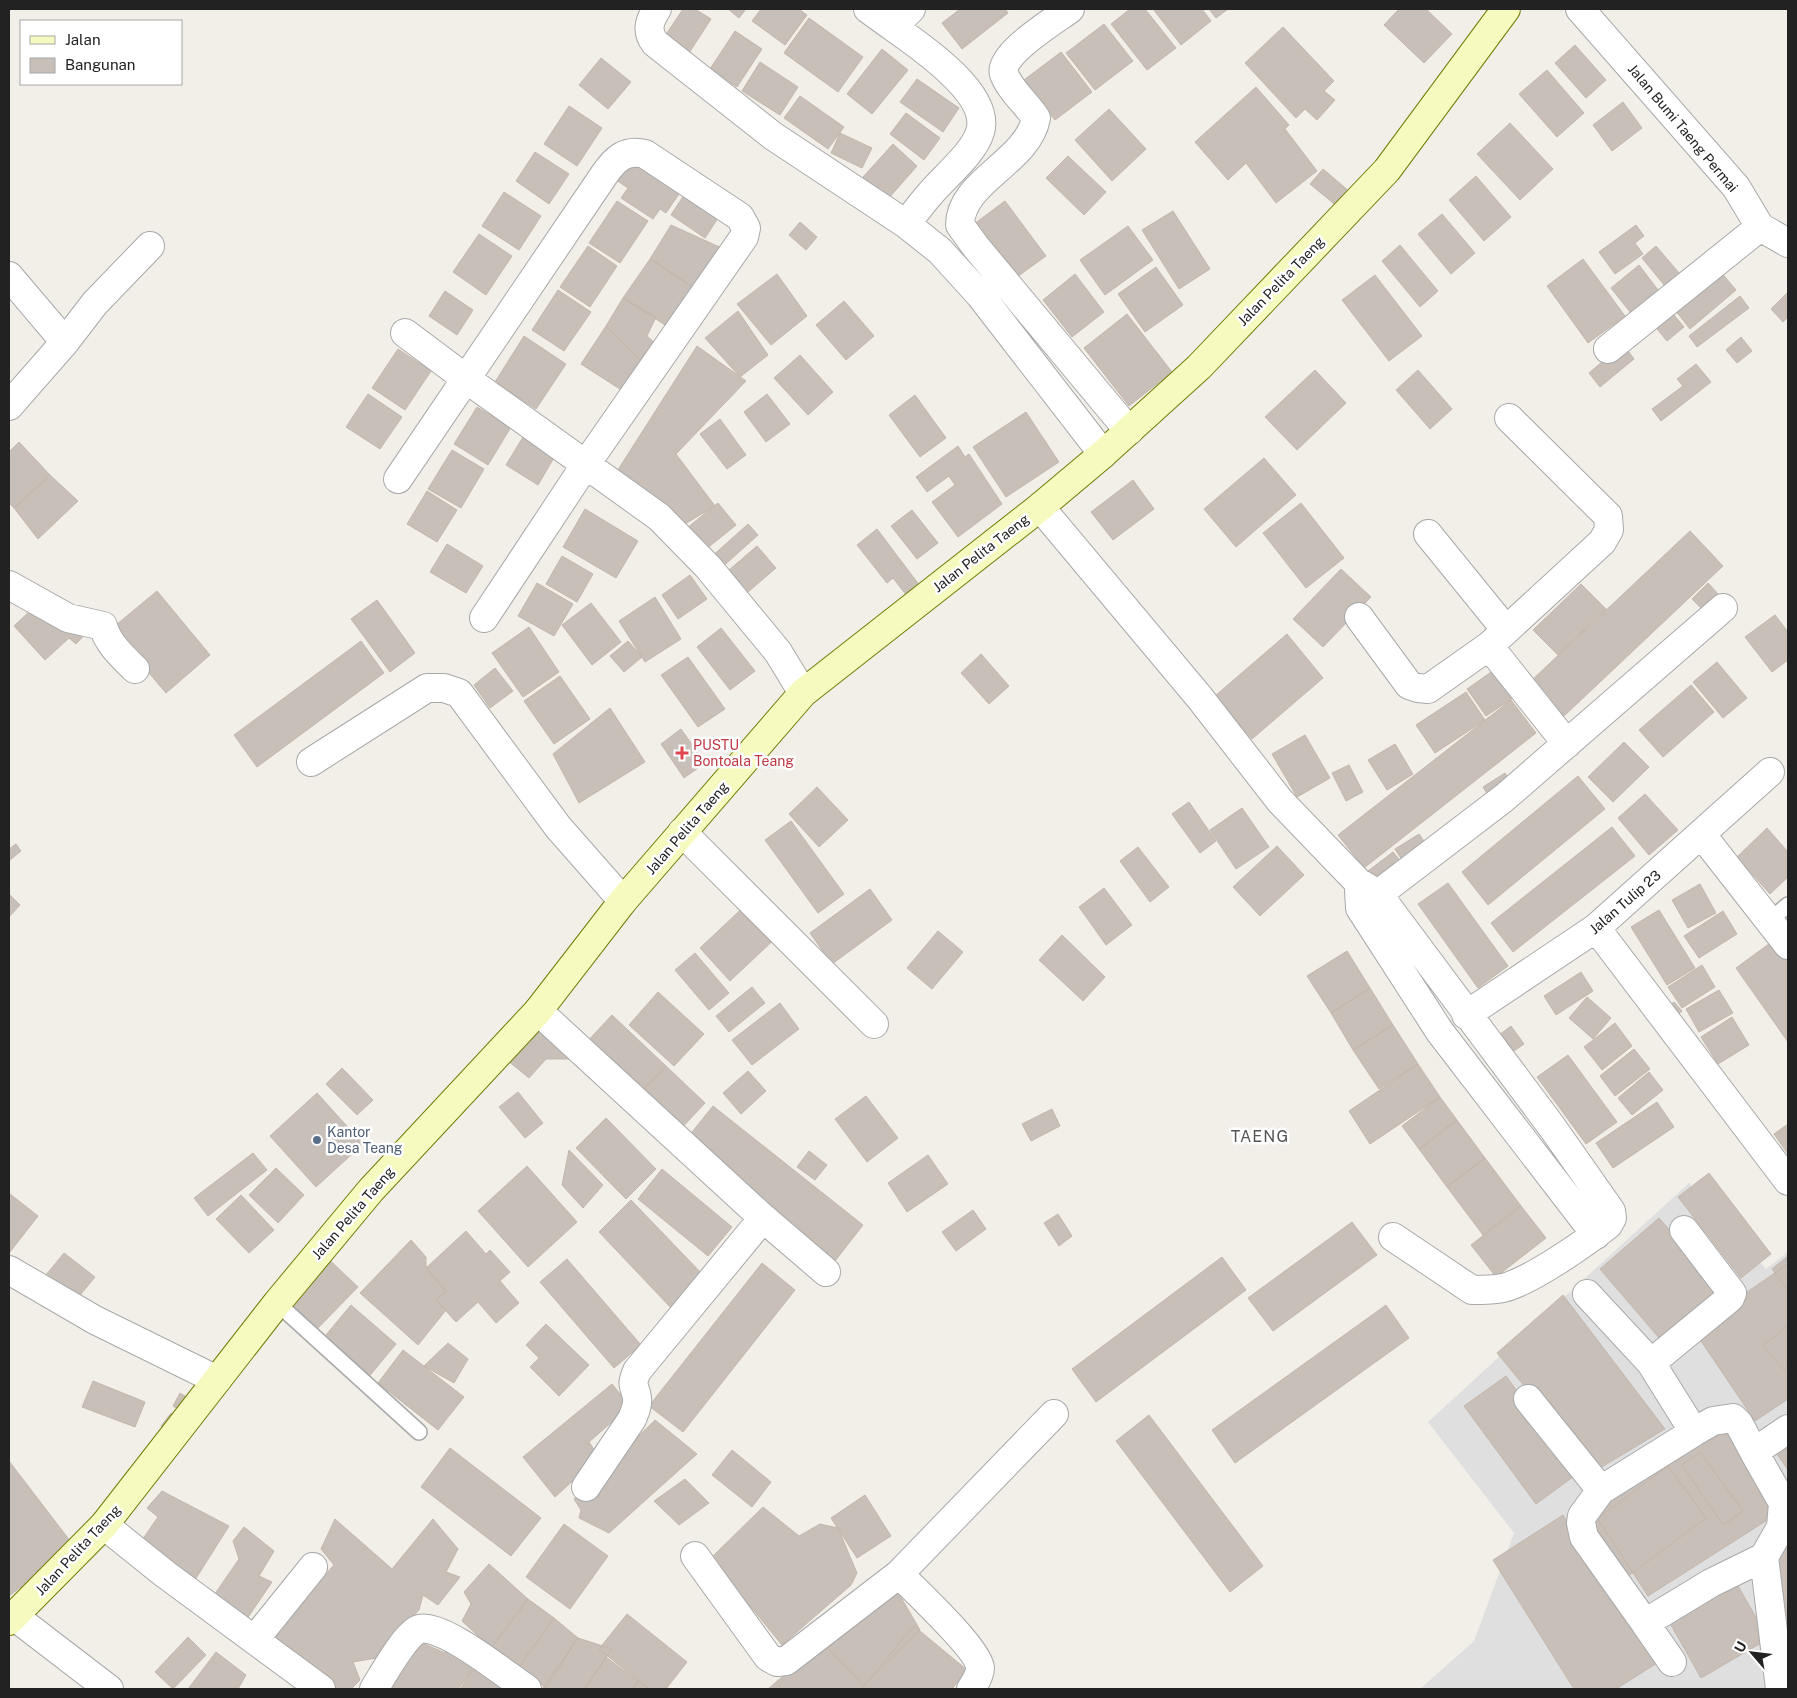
<svg xmlns="http://www.w3.org/2000/svg" width="1797" height="1698" font-family="'Public Sans',sans-serif">
<style>
.residential{fill:#e0dfdf}
.building{fill:#c7bfb8;stroke:#c4b6ab}
.lines{fill:none;stroke-linecap:round;stroke-linejoin:round}
.lane-casing{stroke:#a9a9a9;stroke-width:18}
.street-casing{stroke:#a9a9a9;stroke-width:30}
.secondary-casing{stroke:#707d05;stroke-width:30}
.lane{stroke:#fff;stroke-width:15}
.street{stroke:#fff;stroke-width:28}
.secondary{stroke:#f7fabf;stroke-width:28}
.health-dot{fill:#e0444e;stroke:#fff;stroke-width:2}
.service-dot{fill:#5c6f8a;stroke:#fff;stroke-width:2}
.labels{text-anchor:middle;stroke-width:5;stroke-linejoin:round;paint-order:stroke}
.street-label{font-size:14px;fill:#222;stroke:#fff}
.health-label{font-size:14px;fill:#be3a42;stroke:#fff;text-anchor:start}
.service-label{font-size:14px;fill:#4e5e75;stroke:#fff;text-anchor:start}
.quarter-label{font-size:16px;letter-spacing:1px;fill:#555;stroke:#fff}
</style>
<rect width="100%" height="100%" fill="#f2efe9"/>
<!-- residential -->
<path class="residential" d="M1689,1183l77,86 22,-17v437h-368l54,-48 40,-108 -86,-111z"/>
<!-- building -->
<path class="building" d="M683,9h12l16,10 -22,34 -24,-17z
M728,9h18l-7,9z
M761,9h38l8,6 -22,30 -33,-24z
M960,9h45l3,4 -46,36 -20,-26z
M1130,9h15l31,39 -29,22 -36,-46z
M1153,9h49l9,12 -30,24z
M1209,9h19l-12,9z
M1399,9h27l26,25 -28,29 -40,-38z
M809,18l54,39 -25,35 -54,-39z
M1104,24l29,37 -38,29 -29,-37z
M1283,27l51,54 -10,10 11,9 -18,20 -12,-11 -9,9 -51,-55z
M735,31l27,18 -25,38 -27,-18z
M1575,45l31,35 -20,18 -31,-35z
M882,49l26,21 -36,44 -25,-20z
M1061,52l31,40 -37,28 -31,-40z
M601,58l30,24 -23,27 -29,-24z
M760,62l38,25 -18,28 -38,-24z
M1547,70l37,43 -27,24 -38,-43z
M917,79l42,29 -16,24 -43,-30z
M1256,87l33,38 -4,4 32,42 -41,32 -30,-40 -18,17 -33,-38z
M800,96l44,31 -16,22 -44,-31z
M1623,102l19,26 -30,23 -19,-26z
M569,106l33,22 -25,38 -33,-22z
M1109,109l37,40 -34,32 -37,-41z
M906,113l34,25 -16,22 -34,-26z
M1510,123l43,46 -33,31 -43,-46z
M840,133l32,15 -10,20 -31,-15z
M893,144l24,22 -29,33 -25,-22z
M535,152l34,22 -20,30 -33,-23z
M628,155l53,36 -15,22 -6,-4 -7,10 -32,-21 7,-10 -15,-10z
M1068,156l38,36 -22,23 -38,-37z
M1323,169l33,28 -12,15 -34,-28z
M1476,176l35,41 -27,24 -35,-41z
M504,192l37,24 -22,34 -37,-24z
M684,195l34,23 -13,20 -34,-23z
M617,201l31,20 -28,42 -31,-20z
M1005,201l41,55 -36,26 -40,-55z
M1173,211l37,58 -31,20 -37,-59z
M1442,214l33,39 -24,21 -33,-40z
M800,222l17,15 -11,13 -17,-15z
M671,225l55,25 -27,41 -49,-32z
M1636,225l8,11 -9,7 8,11 -28,20 -16,-22z
M1128,226l25,34 -48,35 -25,-35z
M479,234l33,22 -26,39 -33,-23z
M1400,245l38,46 -18,16 -38,-46z
M588,246l29,20 -27,41 -30,-20z
M1656,246l24,28 -15,12 -23,-28z
M650,259l49,32 -26,39 -50,-32z
M1583,259l42,57 -37,27 -41,-57z
M1639,265l22,29 -27,23 -23,-29z
M1156,267l27,38 -38,27 -27,-38z
M1720,271l16,19 -46,39 -15,-19z
M777,274l30,42 -36,29 -34,-41z
M1075,274l29,38 -32,25 -29,-37z
M1375,275l47,61 -33,25 -47,-61z
M558,290l33,22 -27,39 -32,-21z
M445,291l28,19 -16,25 -28,-19z
M1788,292v25l-5,5 -12,-13z
M1740,296l9,12 -52,39 -8,-11z
M623,298l33,19 -9,19 10,9 -12,20 -39,-39z
M844,301l30,35 -28,24 -30,-35z
M1669,309l15,18 -17,14 -15,-18z
M738,311l30,44 -28,22 -35,-39z
M1127,314l45,58 -43,34 -45,-58z
M606,326l39,39 -19,28 -45,-29z
M524,336l42,28 -30,45 -41,-27z
M1741,337l11,14 -15,12 -11,-13z
M1623,344l11,15 -34,28 -11,-14z
M697,346l49,35 -70,73 39,52 -35,21 -66,-51z
M398,349l33,22 -26,39 -33,-22z
M800,355l33,37 -25,23 -34,-37z
M1696,364l15,18 -50,39 -9,-12 31,-23 -6,-7z
M1315,370l31,33 -49,47 -32,-33z
M1418,370l34,39 -22,20 -34,-39z
M368,394l34,23 -22,32 -34,-22z
M767,394l23,30 -24,18 -22,-30z
M915,395l31,43 -26,19 -31,-42z
M477,407l34,20 -23,38 -34,-21z
M1026,412l33,50 -53,35 -33,-50z
M720,419l26,36 -19,14 -27,-35z
M523,437l32,19 -17,29 -32,-20z
M19,442l31,33 -36,33 -5,-5v-51z
M958,446l7,11 4,-3 33,50 -44,33 -26,-35 23,-17 -6,-9 -22,16 -11,-15z
M452,450l32,19 -23,39 -33,-19z
M1264,458l32,37 -60,52 -32,-38z
M50,475l28,26 -40,38 -24,-31z
M1133,480l21,29 -41,31 -22,-28z
M427,491l30,19 -20,32 -30,-18z
M718,503l18,22 -36,29 -18,-22z
M1301,503l43,55 -38,30 -43,-55z
M585,509l53,32 -22,37 -53,-31z
M912,510l26,33 -21,16 -26,-33z
M748,524l10,11 -39,35 -10,-11z
M877,529l43,57 -13,10 -14,-18 -6,5 -30,-38z
M1690,531l33,35 -159,150 -33,-35z
M447,544l36,22 -17,27 -36,-21z
M757,546l19,22 -35,30 -19,-22z
M562,556l31,18 -16,28 -31,-18z
M1341,569l30,28 -48,50 -30,-28z
M690,575l17,24 -29,20 -16,-24z
M537,583l36,21 -19,32 -36,-20z
M1708,583l12,13 -16,15 -12,-12z
M1581,584l25,25 -48,46 -25,-25z
M157,591l53,64 -44,38 -50,-59 -6,-4z
M655,597l26,42 -36,23 -26,-41z
M377,600l38,53 -25,19 -39,-53z
M591,603l30,39 -29,23 -30,-40z
M33,608l55,23 -12,13 -7,-6 -24,22 -31,-34z
M1775,615l13,17v28l-16,12 -27,-35z
M529,627l30,45 -36,25 -31,-44z
M721,628l34,43 -25,19 -33,-43z
M1287,634l36,44 -71,61 -37,-43z
M361,641l23,32 -127,94 -23,-32z
M628,641l14,16 -18,15 -14,-16z
M981,654l28,32 -20,18 -28,-31z
M688,657l37,52 -27,18 -37,-52z
M1717,662l30,36 -24,20 -30,-36z
M495,668l18,23 -23,17 -16,-23z
M1494,670l19,28 -27,18 -19,-27z
M560,676l30,43 -36,25 -30,-43z
M1691,685l23,27 -51,45 -24,-27z
M1466,692l19,28 -50,33 -19,-28z
M1511,700l25,33 -172,135 -26,-33z
M610,708l35,54 -66,41 -26,-49z
M681,729l24,34 -21,15 -23,-34z
M1305,735l25,43 -33,19 -25,-43z
M1624,742l25,25 -36,35 -25,-25z
M1395,744l18,30 -26,16 -19,-30z
M1349,765l14,27 -17,9 -14,-28z
M1505,773l6,12 -21,13 -7,-11z
M1578,776l27,33 -117,96 -26,-33z
M817,787l31,33 -29,27 -30,-33z
M1645,794l33,36 -29,25 -31,-37z
M1189,802l27,39 -16,12 -28,-39z
M1242,808l27,39 -33,22 -26,-39z
M791,821l53,73 -26,19 -53,-73z
M1612,827l23,29 -122,96 -22,-29z
M1767,828l21,24v25l-18,17 -33,-37z
M1419,834l9,13 -24,16 -9,-14z
M16,844l5,7 -12,10v-12z
M1277,846l27,29 -44,41 -27,-29z
M1138,847l31,40 -19,15 -30,-41z
M1393,852l9,11 -25,19 -9,-11z
M1448,883l60,83 -30,22 -60,-84z
M1700,884l16,29 -28,15 -16,-28z
M1104,888l28,37 -26,20 -27,-38z
M870,889l22,31 -60,44 -22,-31z
M9,894l11,11 -11,12z
M750,901l30,33 -50,47 -30,-33z
M1659,910l36,58 -28,17 -36,-58z
M1723,911l14,23 -38,24 -15,-22z
M938,931l25,21 -31,37 -25,-21z
M1062,935l43,42 -22,24 -44,-41z
M1773,941l15,21v80l-52,-74z
M1347,951l23,37 -39,25 -24,-37z
M695,953l34,40 -20,17 -34,-40z
M1702,965l13,22 -33,21 -14,-21z
M1581,972l12,19 -37,24 -12,-19z
M752,987l13,16 -36,29 -13,-16z
M1370,988l23,37 -40,25 -22,-37z
M1719,990l14,23 -34,19 -13,-23z
M658,992l46,42 -30,32 -45,-41z
M1587,997l24,21 -18,21 -24,-21z
M1674,1002l8,9 -11,10 -8,-10z
M780,1003l19,26 -47,36 -20,-25z
M612,1015l54,51 -29,30 -53,-51z
M1732,1017l17,28 -31,19 -17,-27z
M540,1022l31,37h-25l-17,19 -22,-18z
M1615,1023l17,23 -30,24 -18,-23z
M1393,1025l25,39 -39,25 -26,-39z
M1511,1026l13,18 -13,9 -12,-18z
M1634,1049l16,20 -35,27 -15,-20z
M1568,1055l49,67 -31,22 -49,-67z
M1418,1064l22,33 -70,47 -21,-33z
M666,1066l39,37 -28,30 -40,-37z
M342,1068l31,32 -16,15 -31,-31z
M748,1071l18,20 -25,23 -18,-21z
M1649,1072l14,18 -31,25 -14,-17z
M518,1092l25,31 -18,15 -26,-31z
M317,1093l46,51 -47,43 -46,-51z
M866,1096l32,42 -31,24 -32,-43z
M1440,1097l17,23 -38,29 -17,-23z
M1657,1102l17,25 -61,41 -17,-25z
M713,1106l150,119 -28,36 -151,-119z
M1052,1109l8,17 -29,15 -9,-17z
M606,1118l50,51 -30,30 -50,-51z
M1457,1120l28,38 -38,29 -28,-38z
M1788,1124v30l-14,-20z
M569,1150l34,35 -20,23 -21,-23z
M809,1151l18,14 -12,15 -18,-13z
M253,1153l14,17 -59,46 -14,-18z
M928,1155l20,29 -41,28 -19,-29z
M1485,1158l36,48 -38,29 -36,-48z
M527,1166l50,56 -49,45 -50,-56z
M276,1168l28,27 -26,28 -29,-28z
M662,1169l70,58 -24,29 -70,-57z
M1709,1173l62,81 -30,24 -63,-81z
M10,1194l28,22 -28,36 -1,-56z
M241,1195l33,35 -25,23 -33,-34z
M631,1200l75,78 -33,32 -74,-78z
M1521,1206l25,32 -50,39 -25,-32z
M973,1210l13,19 -30,22 -14,-19z
M1058,1214l14,22 -13,10 -15,-23z
M1659,1218l67,76 -60,52 -66,-77z
M1352,1222l25,33 -104,76 -25,-33z
M466,1231l20,23 4,-4 20,22 -10,9 19,22 -23,20 -18,-21 -22,20 -20,-22 10,-9 -20,-23z
M411,1240l15,17v11l20,23 -10,9 10,10 -28,35 -58,-52z
M320,1251l38,36 -41,42 -27,-27z
M64,1253l31,24 -23,28 -31,-24z
M1788,1256v34l-16,-21z
M1222,1257l24,33 -150,112 -24,-33z
M567,1259l74,86 -27,23 -74,-86z
M762,1263l33,27 -112,142 -34,-26z
M1788,1264v135l-33,22 -62,-92z
M1563,1295l102,134 -70,42 -98,-118z
M351,1305l45,39 -29,35 -46,-38z
M1386,1305l23,33 -174,125 -23,-33z
M546,1324l43,41 -30,31 -29,-29 9,-9 -13,-13z
M1788,1325v41l-4,4 -21,-24z
M448,1343l20,16 -14,24 -30,-17z
M403,1350l61,47 -26,33 -60,-47z
M1506,1376l71,98 -41,30 -72,-98z
M93,1381l52,21 -10,25 -53,-20z
M612,1384l18,22 -41,36 10,15 -44,40 -32,-40z
M180,1393l13,8 -7,13 -13,-8z
M171,1413l10,7 -10,14 -10,-8z
M1149,1415l114,151 -33,26 -114,-151z
M655,1420l42,34 -88,79 -30,-15 2,-8 -7,-11z
M1725,1425l55,87 -132,84 -56,-86z
M1788,1441v29l-13,-19z
M450,1448l91,70 -30,38 -90,-69z
M732,1450l39,32 -19,25 -40,-32z
M1700,1452l43,59 -20,14 -41,-60z
M9,1461l65,85 -65,50z
M1668,1466l38,52 -79,59 -38,-52z
M685,1479l24,24 -30,22 -25,-24z
M162,1491l67,35 -34,54 -55,-37 18,-26 -11,-9z
M865,1495l26,41 -34,22 -26,-40z
M763,1507l36,29 21,-12 18,4 19,45 -6,12 -69,60 -71,-87z
M1563,1515l94,148 -41,26h-42l-81,-129z
M335,1519l57,50 41,-50 25,30 -12,23 14,5 -22,28 -15,-10 -4,15 -43,48 -23,4 7,18 -9,9h-22l-62,-50 67,-74 -13,-16z
M564,1524l44,32 -38,53 -44,-32z
M244,1527l30,24 -15,25 13,6 -28,41 -34,-22 29,-42 -6,-18z
M1788,1536v88l-13,-86z
M489,1564l39,35 -37,49 -29,-27 9,-17 -7,-12z
M1733,1577l35,62 -67,39 -35,-62z
M895,1587l25,43 -56,55 -42,-42z
M528,1599l26,19 -35,49 -28,-19z
M627,1614l60,48 -21,27h-17l-50,-40z
M554,1618l24,20 -32,50 -27,-21z
M914,1626l53,44 -15,19h-91z
M188,1637l18,18 -33,34 -18,-17z
M578,1638l34,11 -27,40h-43z
M420,1642l25,11 6,-8 26,19 -19,25h-70z
M822,1643l46,46h-100z
M216,1652l30,23 -8,14h-50z
M606,1657l32,24 -5,8h-48z
M477,1664l35,25h-52z
M638,1681l12,8h-17z"/>
<g class="lines">
<!-- lane casing -->
<g class="lane-casing">
<path id="lane" d="M1770,920l18,-15
M277,1303l142,129"/>
</g>
<!-- street casing -->
<g class="street-casing">
<path id="street" d="M657,9c-8,12 -11,22 -2,34l118,93 133,88 34,27 40,44 123,159
M868,9l25,18 18,-18
M1070,9c-13,10 -73,46 -66,65 6,16 22,29 32,44 -8,44 -76,63 -76,107l16,22 153,184
M1580,9l156,178 24,40 28,16
M893,27c27,19 99,67 87,105 -6,21 -36,45 -50,62 -8,9 -16,20 -24,30
M9,276l56,66
M405,333l60,45 194,139 49,50 70,85 25,41
M1608,349l152,-122
M9,406l56,-64 30,-39 55,-57
M398,479l206,-304c11,-16 21,-26 41,-21l95,63 6,11 -2,9 -158,227 -102,154
M1040,507l160,191 80,103 78,81 20,12 174,233 59,84 1,7 -4,7c-23,18 -77,56 -105,63 -10,2 -21,2 -31,2l-79,-53
M1428,534l78,96
M9,585l59,33 35,8c5,18 19,30 32,43
M1359,617l50,68 9,3 10,1 61,-43 113,-104 7,-12 -1,-14 -99,-98
M1489,646l78,98
M311,762l116,-74h17l15,5 99,134 65,74
M682,832l192,192
M1702,835l86,110
M1359,890l1,18 80,124 156,203
M1360,908l144,-110 219,-190
M1596,928l192,253
M538,1011l225,207 63,54
M1466,1015l130,-87 174,-156
M9,1270l86,50 122,60
M1587,1294l64,69 43,69 19,-11 20,-3 6,6 15,28 34,-23
M1651,1363l79,-65 2,-5 -48,-63
M1528,1399l73,91
M1694,1432l-93,58 -19,26 -1,7 3,14 61,86 66,-40 53,-26 17,-30 2,-24 -29,-51
M586,1487l46,-68c3,-7 6,-14 5,-21 -2,-14 -7,-10 0,-27l126,-153
M104,1525l61,49 156,115
M695,1556l73,101 9,5 9,-1 113,-87 155,-160
M1764,1557l16,132
M899,1574c15,15 80,76 81,94 0,7 -5,15 -9,21
M15,1617l94,72
M1645,1623l27,39
M255,1639l58,-72
M374,1689c9,-14 29,-51 43,-59 21,-11 90,46 110,59"/>
</g>
<!-- secondary casing -->
<g class="secondary-casing">
<path id="secondary" d="M9,1621l95,-96 173,-222 94,-113 167,-179 85,-110 180,-208 237,-186 63,-53 96,-87 188,-197 119,-161"/>
</g>
<!-- lane -->
<use href="#lane" class="lane"/>
<!-- street -->
<use href="#street" class="street"/>
<!-- secondary -->
<use href="#secondary" class="secondary"/>
</g>
<!-- markers -->
<path class="health-dot" d="M679.5 745.5h5v5h5v5h-5v5h-5v-5h-5v-5h5z"/>
<circle class="service-dot" cx="317" cy="1140" r="5"/>
<g class="labels">
<!-- street labels -->
<g class="street-label">
<text transform="translate(1683 128) rotate(50)" y="5">Jalan Bumi Taeng Permai</text>
<text transform="translate(1281 281) rotate(-46)" y="5">Jalan Pelita Taeng</text>
<text transform="translate(981 553) rotate(-38)" y="5">Jalan Pelita Taeng</text>
<text transform="translate(687 828) rotate(-49)" y="5">Jalan Pelita Taeng</text>
<text transform="translate(1625 902) rotate(-41)" y="5">Jalan Tulip 23</text>
<text transform="translate(353 1213) rotate(-49)" y="5">Jalan Pelita Taeng</text>
<text transform="translate(78 1550) rotate(-47)" y="5">Jalan Pelita Taeng</text>
</g>
<!-- health labels -->
<g class="health-label">
<text x="693" y="750">PUSTU<tspan x="693" dy="16">Bontoala Teang</tspan></text>
</g>
<!-- service labels -->
<g class="service-label">
<text x="327" y="1137">Kantor<tspan x="327" dy="16">Desa Teang</tspan></text>
</g>
<!-- quarter labels -->
<g class="quarter-label">
<text x="1260" y="1142">TAENG</text>
</g>
</g>
<!-- border -->
<rect width="1797" height="1698" fill="none" stroke="#222222" stroke-width="20"/>
<!-- legend -->
<rect x="20" y="20" width="162" height="65" fill="#ffffff" stroke="#a7a7a7"/>
<rect x="30" y="36" width="25" height="8" fill="#f7fabf" stroke="#a7a7a7"/>
<text x="65" y="45" font-size="15" fill="#222222">Jalan</text>
<rect x="30" y="58" width="25" height="15" fill="#c7bfb8" stroke="#a7a7a7"/>
<text x="65" y="70" font-size="15" fill="#222222">Bangunan</text>
<!-- north arrow -->
<g transform="translate(1752 1653) rotate(298)" stroke="#ffffff" stroke-width="4" paint-order="stroke">
<path d="M0-4L9 19L0 12L-9 19Z" fill="#222222"/>
<text y="-8" font-size="14" font-weight="bold" text-anchor="middle" fill="#222222">U</text>
</g>
</svg>
